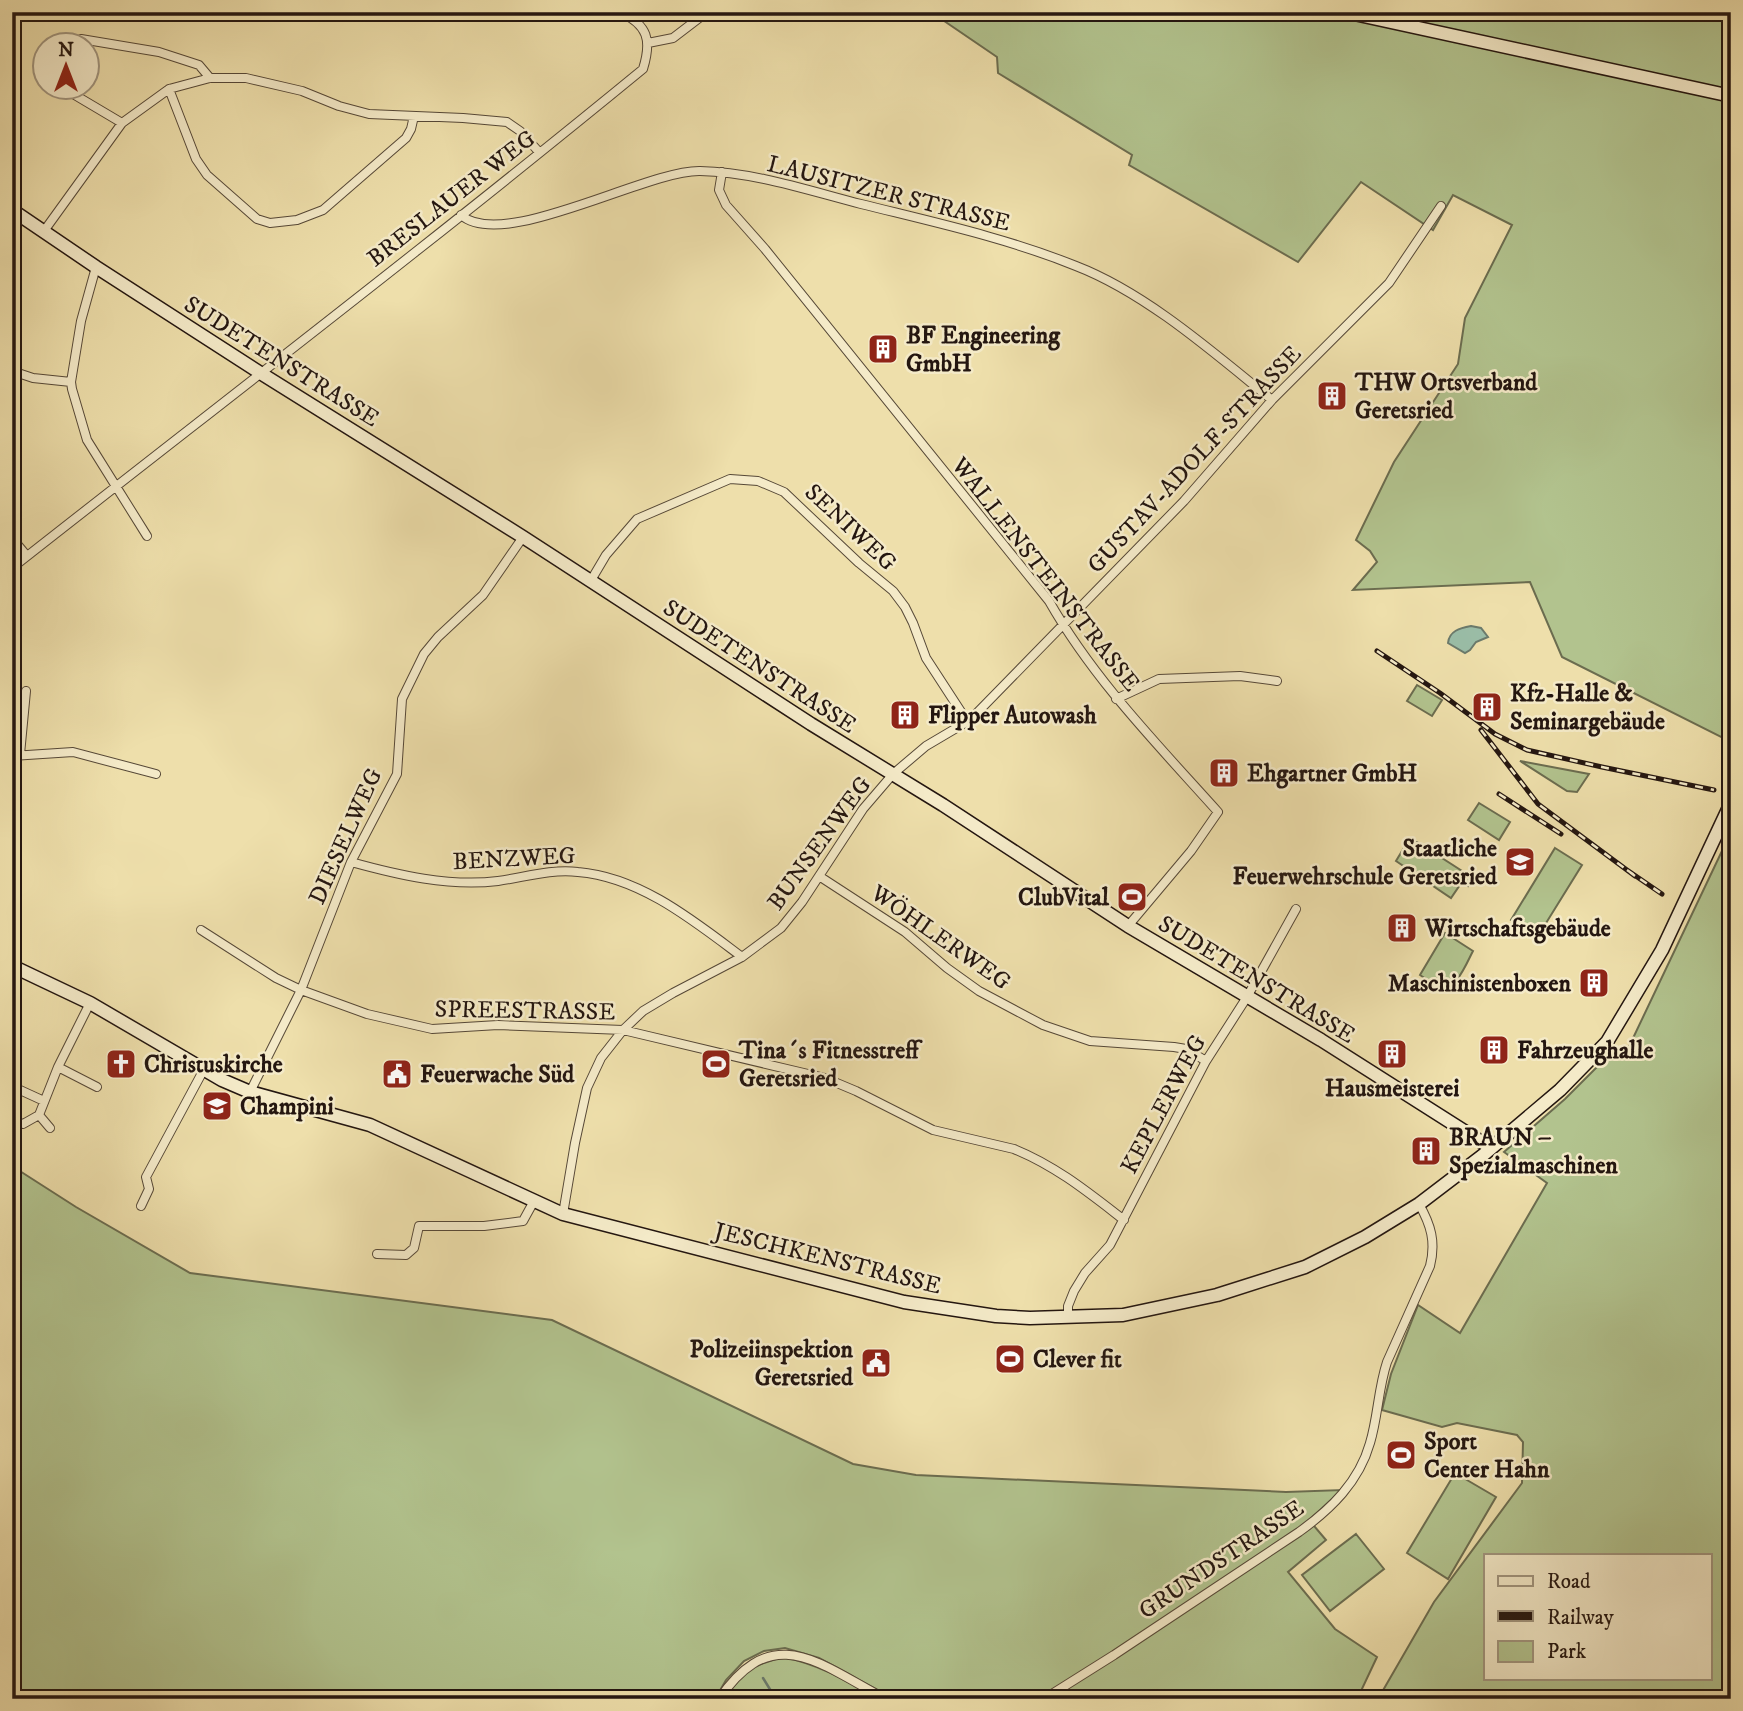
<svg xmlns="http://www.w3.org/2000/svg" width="1743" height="1711" font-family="'IM FELL DW Pica',serif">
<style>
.green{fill:#b2c38e;stroke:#6b6c4f;stroke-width:2;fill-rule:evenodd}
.water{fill:#9abda7;stroke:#6b7a6b;stroke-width:2}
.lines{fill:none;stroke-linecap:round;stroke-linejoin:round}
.stream{stroke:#6b7a6b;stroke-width:2.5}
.street-casing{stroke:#564837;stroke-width:10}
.secondary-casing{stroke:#241610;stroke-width:15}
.street{stroke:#f4eac8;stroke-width:8}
.secondary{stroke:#f4eac8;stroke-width:12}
.rail-casing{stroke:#241610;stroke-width:5}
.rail{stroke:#f4eac8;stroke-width:2.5;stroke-dasharray:8;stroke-linecap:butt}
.labels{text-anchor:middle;stroke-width:5;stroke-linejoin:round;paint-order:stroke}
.street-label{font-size:24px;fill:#241610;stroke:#f4eac8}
.poi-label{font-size:24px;font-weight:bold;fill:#241610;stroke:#f4eac8;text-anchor:start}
</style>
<rect width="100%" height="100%" fill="#eedfab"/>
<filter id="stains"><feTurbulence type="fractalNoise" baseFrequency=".00286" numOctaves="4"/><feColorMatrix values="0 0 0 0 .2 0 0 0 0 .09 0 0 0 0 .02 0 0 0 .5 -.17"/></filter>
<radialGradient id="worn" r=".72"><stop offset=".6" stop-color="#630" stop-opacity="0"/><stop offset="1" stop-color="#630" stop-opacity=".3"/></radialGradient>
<!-- green -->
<path class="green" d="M931,12h800v730l-169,-85 -32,-75 -177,8 24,-28 -7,-11 -14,-11 38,-78 64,-98 7,-46 47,-93 -59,-30 -20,35 -72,-48 -63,80 -169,-97 3,-10 -134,-82 -1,-16z
M1417,685l25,15 -10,16 -25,-15z
M1520,761l69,13 -12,18 -10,-1z
M1479,803l31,19 -11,18 -31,-20z
M1731,832v867h-353l56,-97 88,-119 1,-41 -6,-7 -60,-12 -15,4 -60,-17 9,-36 27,-69 42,28 87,-150 -43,-31 61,-53 50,-50 10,6zM1486,1555h224v123h-224z
M1413,842h4l56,36 -5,8 -6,-4 -11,16 -55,-37 9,-15z
M1555,848l27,17 -44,71 -27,-16z
M1445,933l28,18c-6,11 -17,41 -33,36 -7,-2 -14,-8 -20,-12z
M12,1166l64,41 114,66 362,47 301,144 63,11 370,17 56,-2 -33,30 17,20 -38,32 47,57 42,28 -17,36 12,6h-478l-75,-41 -34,-10 -21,3 -20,10 -18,19 -11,19h-703z
M1455,1473l41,24 -48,82 -41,-26z
M1356,1534l28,35 -54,42 -28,-36z
M782,1657c37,7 63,23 96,42h-155l26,-31z"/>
<!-- water -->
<path class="water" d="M1471,626l10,2 7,9 -12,5 -6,8 -5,3 -17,-10c1,-12 12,-15 23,-17z"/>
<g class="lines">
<!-- stream -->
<path class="stream" d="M763,1678l8,13 1,8"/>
<!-- street casing -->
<g class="street-casing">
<path id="street" d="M648,43l25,-5 34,-26
M75,46l6,-7 78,13 40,13 11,13
M63,88l59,35
M169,89l27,70 11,16 50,44 13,4 27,-3 26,-10 83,-72 5,-9 3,-13
M722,172l-3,18 7,15 39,44 284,352c45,79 109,144 169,211l-27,39 -63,75
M461,215c42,37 185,-45 239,-44 54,1 110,20 161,33 72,18 146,34 215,62 70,27 138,87 196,134
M44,231l78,-108 47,-34 41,-11h36l56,13 37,15 30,8 94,4 44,4 13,9 19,21
M96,267l-15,54 -10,61 1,7 15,51 60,96
M12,371l21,7 38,4
M12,538l15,18
M12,568c211,-166 424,-329 631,-499 9,-29 5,-44 -23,-57
M590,582l16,-27 31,-36 93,-40 28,2 26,11 75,71 34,28 12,16 8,16 13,35 41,63
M1116,699l43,-20 81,-3 37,5
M20,754l6,-63
M12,756l61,-4 83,22
M351,862c47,13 98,25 147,19 28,-4 52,-12 80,-9 62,5 116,49 164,85
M819,876l86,56 42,36 32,23 64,34 47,16 84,6 12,2 20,12
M201,930l75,48 25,12 66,24 65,15 66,-4 125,5 202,48 31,13 77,39 81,19c42,17 75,44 110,71
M58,1067l39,20
M20,1090l24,11
M250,1092l51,-102 50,-128 46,-88 5,-75 22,-45 14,-17 45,-42 40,-58
M12,1121l11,3 16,-9
M50,1128l-11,-13 19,-48 32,-64
M141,1206l8,-17 -3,-12 57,-106
M563,1214l12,-71 12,-55 14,-30 22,-28 20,-19 30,-18 69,-36 39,-29 21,-26 61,-93 30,-35 33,-28 44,-26 214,-219 88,-101 117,-117 52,-77
M377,1254l29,1 8,-7 5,-22h65l39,-5 11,-20
M1068,1317v-11l6,-15 11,-18 25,-28 96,-184 41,-64 49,-88
M719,1699c55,-80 101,-34 167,0
M1044,1699l70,-44 185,-123c32,-23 60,-50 71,-89 8,-26 8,-54 17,-81l43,-96c6,-24 1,-41 -11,-62"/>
</g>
<!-- secondary casing -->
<g class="secondary-casing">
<path id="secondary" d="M1345,12l386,84
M12,210l84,57 166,107 261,163 288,187 132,81 185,121 193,114 170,108
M12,966l78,37 132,77 28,12 120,33 193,89 341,88 92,14 34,2 93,-3 94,-20 88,-28 60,-30 54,-33 63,-48 78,-66 47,-48 55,-92 69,-147"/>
</g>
<!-- street -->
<use href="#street" class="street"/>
<!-- secondary -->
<use href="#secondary" class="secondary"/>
<!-- rail casing -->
<g class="rail-casing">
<path id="rail" d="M1377,651l63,42 55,41 32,16 75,17 112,23
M1481,730l57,74 97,72
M1499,794l62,40
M1627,870l35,24"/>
</g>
<!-- rail -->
<use href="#rail" class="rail"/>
</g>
<!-- icons -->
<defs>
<g id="building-square" transform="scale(1.575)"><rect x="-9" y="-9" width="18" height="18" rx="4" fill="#8f2418" stroke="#f4eac8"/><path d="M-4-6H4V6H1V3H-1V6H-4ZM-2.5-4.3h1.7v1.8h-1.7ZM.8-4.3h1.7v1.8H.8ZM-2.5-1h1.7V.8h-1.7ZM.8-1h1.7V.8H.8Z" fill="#fff"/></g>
<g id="university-square" transform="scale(1.575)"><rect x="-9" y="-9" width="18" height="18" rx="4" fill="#8f2418" stroke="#f4eac8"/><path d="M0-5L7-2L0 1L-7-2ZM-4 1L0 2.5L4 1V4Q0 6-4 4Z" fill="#fff"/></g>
<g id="stadium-square" transform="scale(1.575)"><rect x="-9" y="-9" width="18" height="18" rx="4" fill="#8f2418" stroke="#f4eac8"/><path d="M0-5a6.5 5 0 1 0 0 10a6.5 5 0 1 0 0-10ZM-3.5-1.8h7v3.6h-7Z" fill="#fff"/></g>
<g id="church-square" transform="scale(1.575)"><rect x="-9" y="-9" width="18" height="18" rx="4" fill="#8f2418" stroke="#f4eac8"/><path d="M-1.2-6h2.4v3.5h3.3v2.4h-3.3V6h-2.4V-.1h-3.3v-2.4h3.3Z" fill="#fff"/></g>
<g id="civic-square" transform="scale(1.575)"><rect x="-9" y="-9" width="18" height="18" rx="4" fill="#8f2418" stroke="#f4eac8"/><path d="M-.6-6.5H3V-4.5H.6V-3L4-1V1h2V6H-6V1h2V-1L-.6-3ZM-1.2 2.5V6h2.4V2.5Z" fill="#fff"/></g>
<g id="school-square" transform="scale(1.575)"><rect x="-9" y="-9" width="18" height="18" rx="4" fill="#8f2418" stroke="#f4eac8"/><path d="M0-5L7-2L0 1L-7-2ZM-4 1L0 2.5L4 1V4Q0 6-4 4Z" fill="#fff"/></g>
</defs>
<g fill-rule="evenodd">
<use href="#building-square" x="883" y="349"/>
<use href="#building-square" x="1332" y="396"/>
<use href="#building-square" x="1487" y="707"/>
<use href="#building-square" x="905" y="715"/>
<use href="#building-square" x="1224" y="773"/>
<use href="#university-square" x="1520" y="862"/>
<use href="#stadium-square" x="1132" y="897"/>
<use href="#building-square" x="1402" y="928"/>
<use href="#building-square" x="1594" y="983"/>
<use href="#building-square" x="1494" y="1050"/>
<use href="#building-square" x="1392" y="1054"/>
<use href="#church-square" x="121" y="1064"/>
<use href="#stadium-square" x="716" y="1064"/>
<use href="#civic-square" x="397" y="1074"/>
<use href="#school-square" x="217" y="1106"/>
<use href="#building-square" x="1426" y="1151"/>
<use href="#stadium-square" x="1010" y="1359"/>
<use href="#civic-square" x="876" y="1363"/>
<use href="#stadium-square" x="1401" y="1455"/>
</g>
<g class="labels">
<!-- street labels -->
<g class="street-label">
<text transform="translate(889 193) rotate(14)" y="8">LAUSITZER STRASSE</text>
<text transform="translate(451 198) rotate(-38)" y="8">BRESLAUER WEG</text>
<text transform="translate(282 361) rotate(32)" y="8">SUDETENSTRASSE</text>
<text transform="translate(1194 459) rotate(-47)" y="8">GUSTAV-ADOLF-STRASSE</text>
<text transform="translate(851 527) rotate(43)" y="8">SENIWEG</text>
<text transform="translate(1046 574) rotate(52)" y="8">WALLENSTEINSTRASSE</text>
<text transform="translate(760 666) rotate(33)" y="8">SUDETENSTRASSE</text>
<text transform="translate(345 836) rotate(-66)" y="8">DIESELWEG</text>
<text transform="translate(819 843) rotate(-54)" y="8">BUNSENWEG</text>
<text transform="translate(514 858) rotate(-3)" y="8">BENZWEG</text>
<text transform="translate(941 937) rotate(35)" y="8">WÖHLERWEG</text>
<text transform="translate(1257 979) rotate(31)" y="8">SUDETENSTRASSE</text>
<text transform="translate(525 1010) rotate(1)" y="8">SPREESTRASSE</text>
<text transform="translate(1163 1104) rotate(-62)" y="8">KEPLERWEG</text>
<text transform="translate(828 1258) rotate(14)" y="8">JESCHKENSTRASSE</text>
<text transform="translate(1221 1559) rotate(-34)" y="8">GRUNDSTRASSE</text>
</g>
<!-- poi labels -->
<g class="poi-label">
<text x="906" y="343">BF Engineering<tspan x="906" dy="28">GmbH</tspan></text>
<text x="1355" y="390">THW Ortsverband<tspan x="1355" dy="28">Geretsried</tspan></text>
<text x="1510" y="701">Kfz-Halle &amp;<tspan x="1510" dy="28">Seminargebäude</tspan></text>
<text x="928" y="723">Flipper Autowash</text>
<text x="1247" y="781">Ehgartner GmbH</text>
<text x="1497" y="856" text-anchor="end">Staatliche<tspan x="1497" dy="28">Feuerwehrschule Geretsried</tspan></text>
<text x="1109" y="905" text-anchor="end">ClubVital</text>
<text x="1425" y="936">Wirtschaftsgebäude</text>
<text x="1571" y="991" text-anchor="end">Maschinistenboxen</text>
<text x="739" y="1058">Tina´s Fitnesstreff<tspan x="739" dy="28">Geretsried</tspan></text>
<text x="1517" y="1058">Fahrzeughalle</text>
<text x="144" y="1072">Christuskirche</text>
<text x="420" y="1082">Feuerwache Süd</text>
<text x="1392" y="1096" text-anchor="middle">Hausmeisterei</text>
<text x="240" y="1114">Champini</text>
<text x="1449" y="1145">BRAUN –<tspan x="1449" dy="28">Spezialmaschinen</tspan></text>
<text x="853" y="1357" text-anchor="end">Polizeiinspektion<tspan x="853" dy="28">Geretsried</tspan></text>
<text x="1033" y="1367">Clever fit</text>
<text x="1424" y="1449">Sport<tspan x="1424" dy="28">Center Hahn</tspan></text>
</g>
</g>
<!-- margin -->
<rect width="1743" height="1711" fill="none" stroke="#eedfab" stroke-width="42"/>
<rect x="14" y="14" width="1715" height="1683" fill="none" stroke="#241610" stroke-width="3.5"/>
<rect x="21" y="21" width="1701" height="1669" fill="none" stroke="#241610" stroke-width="2"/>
<!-- legend -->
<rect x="1484" y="1554" width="228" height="126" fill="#f4eac8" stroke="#a1957e" stroke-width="2"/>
<rect x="1498" y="1576" width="35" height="10" fill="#f4eac8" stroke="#a1957e" stroke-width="2"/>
<text x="1547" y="1588" font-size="21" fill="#241610">Road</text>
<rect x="1498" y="1611" width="35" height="10" fill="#241610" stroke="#a1957e" stroke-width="2"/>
<text x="1547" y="1624" font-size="21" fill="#241610">Railway</text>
<rect x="1498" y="1641" width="35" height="21" fill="#b2c38e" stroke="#a1957e" stroke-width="2"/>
<text x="1547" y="1658" font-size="21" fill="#241610">Park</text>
<!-- north arrow -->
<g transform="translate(66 66)"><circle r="33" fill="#f4eac8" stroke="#a1957e" stroke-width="2"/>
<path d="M0-5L12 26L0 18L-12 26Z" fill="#8f2418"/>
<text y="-10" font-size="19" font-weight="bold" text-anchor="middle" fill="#241610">N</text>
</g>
<rect width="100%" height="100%" filter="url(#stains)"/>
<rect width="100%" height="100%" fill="url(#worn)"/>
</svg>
